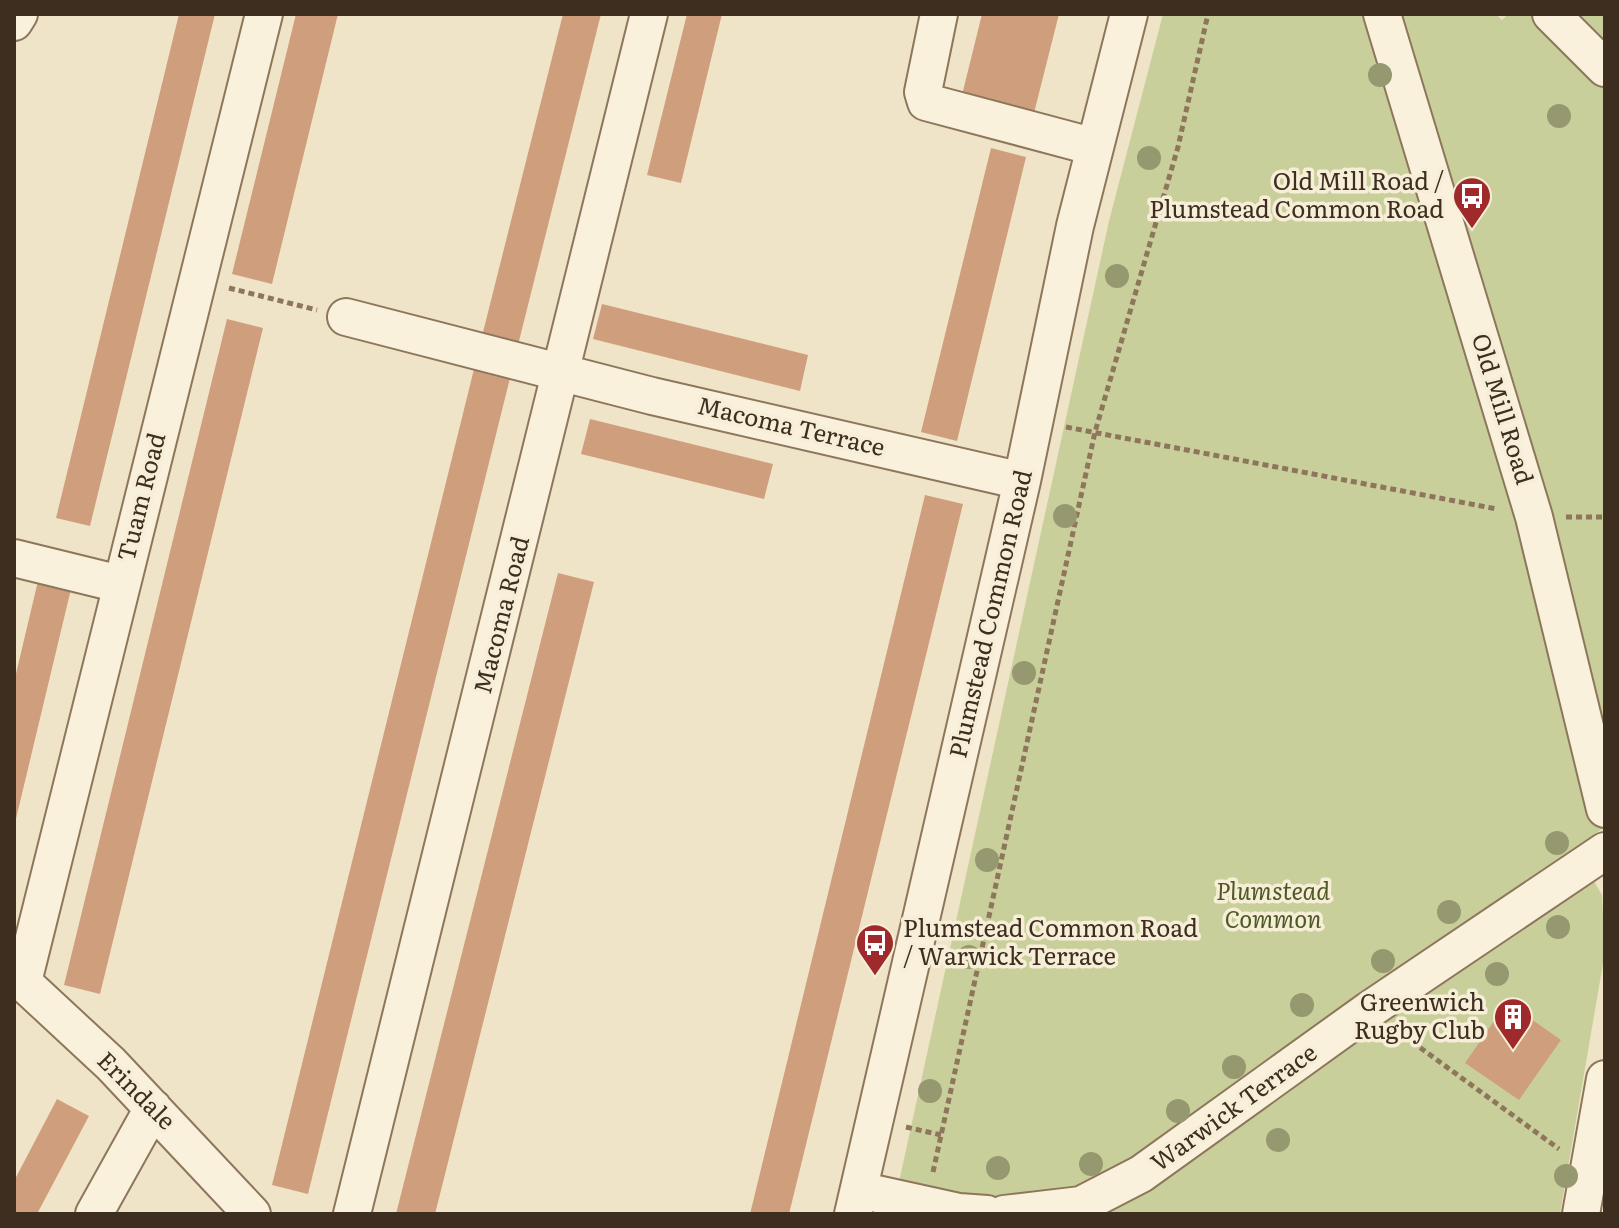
<svg xmlns="http://www.w3.org/2000/svg" width="1619" height="1228" font-family="Literata,serif">
<style>
.green{fill:#c9cf9b}
.building{fill:#cf9f7d}
.lines{fill:none;stroke-linecap:round;stroke-linejoin:round}
.minor-casing{stroke:#8d765c;stroke-width:40}
.path{stroke:#8d765c;stroke-width:5;stroke-dasharray:6 4;stroke-linecap:butt}
.minor{stroke:#faf1dc;stroke-width:36}
.tree{fill:#96986f}
.labels{text-anchor:middle;stroke-width:7;stroke-linejoin:round;paint-order:stroke}
.poi-label{font-size:24px;fill:#3d2e20;stroke:#f7eed8;text-anchor:end}
.street-label{font-size:24px;fill:#3d2e20;stroke:#f7eed8}
.park-label{font-size:24px;font-style:italic;fill:#4d5a26;stroke:#f7eed8}
</style>
<rect width="100%" height="100%" fill="#f0e4c8"/>
<!-- green -->
<path class="green" d="M1163,14h333l6,6 6,-6h97v813l-30,21 27,47 3,57 -45,262h-668l217,-993z"/>
<!-- building -->
<path class="building" d="M179,14h36l-125,512 -34,-8z
M296,14h42l-66,270 -40,-10z
M563,14h38l-86,343 -36,-9z
M687,14h35l-41,169 -34,-8z
M982,14h77l-26,103 -72,-18z
M991,148l35,9 -69,284 -36,-9z
M602,304l206,51 -8,36 -207,-52z
M227,319l36,9 -163,666 -36,-9z
M475,365l36,9 -203,820 -36,-9z
M590,419l183,45 -9,35 -183,-45z
M925,495l38,9 -35,143 -139,567h-39z
M558,573l36,9 -120,477 -39,155h-39z
M38,581l33,8 -56,234 -1,-141z
M1507,1002l54,38 -42,60 -54,-37z
M57,1099l32,17 -52,98h-23v-33z"/>
<g class="lines">
<!-- minor casing -->
<g class="minor-casing">
<path id="minor" d="M939,14l-16,78 3,10 169,45
M1382,14l152,503 71,292
M1551,14l54,54
M14,22l5,-8
M346,317l306,79 370,85
M14,558l106,26
M14,974l97,90 141,150
M23,982l241,-968
M859,1190l100,22 28,2
M94,1214l59,-106
M352,1214l297,-1200
M853,1214l169,-733 53,-255 54,-212
M1004,1214l77,-9 60,-31 228,-164 236,-159
M1581,1214l24,-135"/>
</g>
<!-- path -->
<path class="path" d="M229,288l88,22
M1066,427l431,82
M1566,517h39
M1396,1030l163,119
M906,1127l35,8
M933,1172l162,-740 83,-285 30,-133"/>
<!-- minor -->
<use href="#minor" class="minor"/>
</g>
<!-- trees -->
<g class="tree">
<circle cx="1380" cy="75" r="12"/>
<circle cx="1559" cy="116" r="12"/>
<circle cx="1149" cy="158" r="12"/>
<circle cx="1117" cy="276" r="12"/>
<circle cx="1065" cy="516" r="12"/>
<circle cx="1024" cy="673" r="12"/>
<circle cx="1557" cy="843" r="12"/>
<circle cx="987" cy="860" r="12"/>
<circle cx="1449" cy="912" r="12"/>
<circle cx="1558" cy="927" r="12"/>
<circle cx="969" cy="957" r="12"/>
<circle cx="1383" cy="961" r="12"/>
<circle cx="1497" cy="974" r="12"/>
<circle cx="1302" cy="1005" r="12"/>
<circle cx="1234" cy="1067" r="12"/>
<circle cx="930" cy="1091" r="12"/>
<circle cx="1178" cy="1111" r="12"/>
<circle cx="1278" cy="1140" r="12"/>
<circle cx="1091" cy="1164" r="12"/>
<circle cx="998" cy="1168" r="12"/>
<circle cx="1566" cy="1176" r="12"/>
</g>
<!-- icons -->
<defs>
<g id="bus-pin" transform="scale(2)"><path d="M0 17L-7.5 6A9.5 9.5 0 1 1 7.5 6Z" fill="#9e2a2b" stroke="#f7eed8"/><path d="M-5-6H5V4H4V6H2V4H-2V6H-4V4H-5ZM-3.5-4V0h7V-4ZM-3.5 1.2v1.5H-2V1.2ZM2 1.2v1.5H3.5V1.2Z" fill="#fff"/></g>
<g id="building-pin" transform="scale(2)"><path d="M0 17L-7.5 6A9.5 9.5 0 1 1 7.5 6Z" fill="#9e2a2b" stroke="#f7eed8"/><path d="M-4-6H4V6H1V3H-1V6H-4ZM-2.5-4.3h1.7v1.8h-1.7ZM.8-4.3h1.7v1.8H.8ZM-2.5-1h1.7V.8h-1.7ZM.8-1h1.7V.8H.8Z" fill="#fff"/></g>
</defs>
<g fill-rule="evenodd">
<use href="#bus-pin" x="1472" y="196"/>
<use href="#bus-pin" x="875" y="943"/>
<use href="#building-pin" x="1513" y="1017"/>
</g>
<g class="labels">
<!-- poi labels -->
<g class="poi-label">
<text x="1444" y="190">Old Mill Road /<tspan x="1444" dy="28">Plumstead Common Road</tspan></text>
<text x="903" y="937" text-anchor="start">Plumstead Common Road<tspan x="903" dy="28">/ Warwick Terrace</tspan></text>
<text x="1485" y="1011">Greenwich<tspan x="1485" dy="28">Rugby Club</tspan></text>
</g>
<!-- street labels -->
<g class="street-label">
<text transform="translate(1502 409) rotate(73)" y="8">Old Mill Road</text>
<text transform="translate(791 427) rotate(13)" y="8">Macoma Terrace</text>
<text transform="translate(142 497) rotate(-76)" y="8">Tuam Road</text>
<text transform="translate(991 614) rotate(-77)" y="8">Plumstead Common Road</text>
<text transform="translate(502 615) rotate(-76)" y="8">Macoma Road</text>
<text transform="translate(136 1091) rotate(45)" y="8">Erindale</text>
<text transform="translate(1234 1108) rotate(-36)" y="8">Warwick Terrace</text>
</g>
<!-- park labels -->
<g class="park-label">
<text x="1273" y="900">Plumstead<tspan x="1273" dy="28">Common</tspan></text>
</g>
</g>
<!-- border -->
<rect width="1619" height="1228" fill="none" stroke="#3d2e20" stroke-width="32"/>
</svg>
